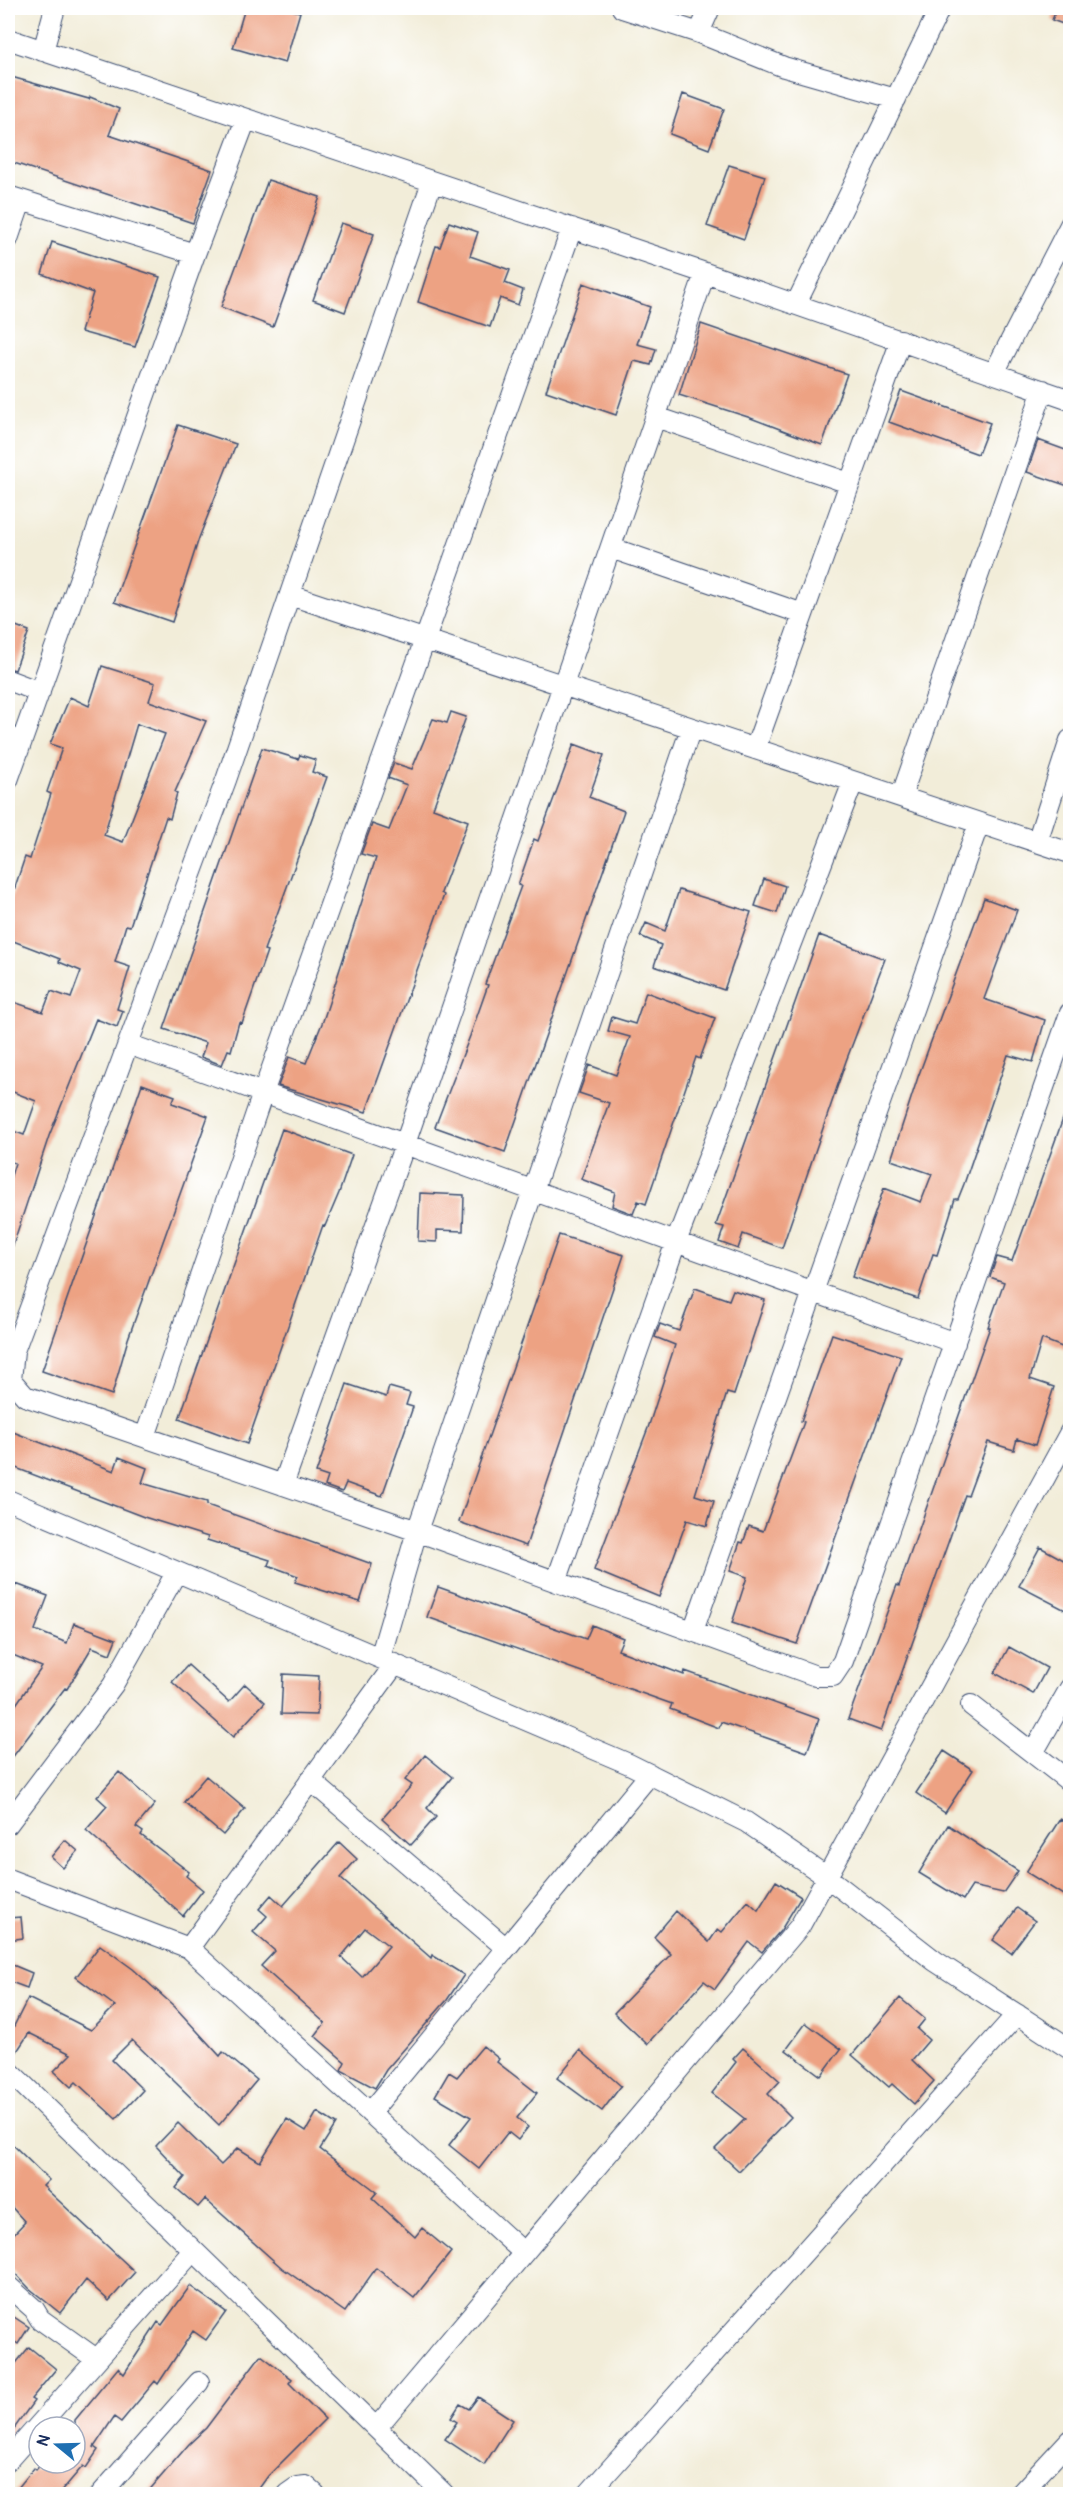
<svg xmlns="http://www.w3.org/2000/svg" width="1078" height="2502" font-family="Pangolin,sans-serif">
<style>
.building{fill:#eda283;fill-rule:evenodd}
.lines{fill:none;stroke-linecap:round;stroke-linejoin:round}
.minor-casing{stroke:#3b4c70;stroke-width:22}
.minor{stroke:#fff;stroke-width:20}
</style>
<rect width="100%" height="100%" fill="#fff"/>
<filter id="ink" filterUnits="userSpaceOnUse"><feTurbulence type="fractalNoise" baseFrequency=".0167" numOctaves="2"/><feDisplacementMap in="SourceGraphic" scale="12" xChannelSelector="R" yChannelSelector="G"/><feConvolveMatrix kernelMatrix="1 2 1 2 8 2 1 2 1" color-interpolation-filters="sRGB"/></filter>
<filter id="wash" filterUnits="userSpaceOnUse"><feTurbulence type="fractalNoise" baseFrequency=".008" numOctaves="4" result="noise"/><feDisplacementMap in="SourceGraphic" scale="24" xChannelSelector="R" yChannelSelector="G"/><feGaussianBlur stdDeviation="1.35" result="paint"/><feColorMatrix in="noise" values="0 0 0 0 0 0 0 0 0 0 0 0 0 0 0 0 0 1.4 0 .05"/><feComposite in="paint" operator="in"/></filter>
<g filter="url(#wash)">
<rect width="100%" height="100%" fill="#f2edd9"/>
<g id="blocks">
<!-- building -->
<path class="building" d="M245,8h38l17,4 -15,51 -52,-15z
M1057,8h14v19l-19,-7z
M8,76l81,23 1,-2 29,12 -10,26 103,35 -19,53 -185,-62z
M683,94l41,15 -15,40 -39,-15z
M729,165l36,11 -21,63 -37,-13z
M268,180l52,17 -47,130 -52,-20z
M449,222l29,10 -8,24 40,14 -5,13 18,7 -5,15 -18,-7 -10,29 -72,-25 18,-56 4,1z
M341,223l33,11 -29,78 -32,-12z
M52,242l108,35 -25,70 -54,-15 12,-39 -51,-19z
M583,283l67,24 -13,37 19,5 -5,16 -17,-4 -18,54 -70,-24z
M701,324l146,50 -25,71 -74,-28 -69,-22z
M901,391l89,32 -12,31 -89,-32z
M178,425l58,19 -37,94 -27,84 -58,-20z
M1038,440l33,12v35l-44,-15z
M8,623l21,8 -14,39 -7,-2z
M102,666l53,17 -6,18 57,20 -31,71 2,1 -7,26 -4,-2 -36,109 -4,-1 -11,37 15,5 -13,42 6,2 -6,16 -21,-8 -47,117 -39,118 -2,-1v-68l7,-22 -7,-2v-32l16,6 12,-34 -28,-11v-90l35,12 8,-21 20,7 10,-27 -22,-9 1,-3 -52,-20v-41l3,1 14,-42 5,2 21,-65 -4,-2 15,-44 -12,-4 20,-47 19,9zM137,724l28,10 -42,108 -19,-7z
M451,712l15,5 -33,91 35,13 -27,72 3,2 -78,217 -88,-26 11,-29 17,6 17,-42 53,-163 -15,-4 11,-30 17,6 18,-45 -19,-7 6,-15 18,6 21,-50 14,4z
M574,744l30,11 -15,42 35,14 -119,341 -70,-25 35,-91 18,-51 -3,-1 36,-98 -3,-1 16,-46 4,2z
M262,748l36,11 2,-4 16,5 -4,12 15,5 -63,173 3,1 -25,72 -3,-1 -8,29 -3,-1 -6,15 -21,-8 5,-14 -42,-14z
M764,879l21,7 -8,27 -22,-7z
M679,890l72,22 -27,78 -70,-24 7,-21 -21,-9 6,-13 19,8z
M984,898l33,12 -33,89 61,21 -12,42 -25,-7 -44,129 -6,15h-3l-18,56 -4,-1 -15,45 -66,-22 32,-89 37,14 11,-28 -41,-14 27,-83z
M819,935l66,24 -39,102 -64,187 -39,-14 -5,15 -19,-7 5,-15 -8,-2z
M646,992l69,26 -15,41 -4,-2 -50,147 -8,-3 -5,13 -21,-8 3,-14 -34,-13 28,-76 -30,-10 10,-28 27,10 14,-38 -22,-6 4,-14 23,7z
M142,1084l33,12 -3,7 36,13 -80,223 -16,56 -70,-24z
M1069,1102l2,238 -4,9 -25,-10 -12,40 24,8 -19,58 -18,-6 -3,11 -26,-8 -20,54 -3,-1 -84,236 -33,-12 49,-134 2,1 91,-259h-2l16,-45 -14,-5 7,-20 15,4z
M282,1129l70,26 -13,38 -14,33 -2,-1 -76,219 -68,-25z
M420,1193l44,2 -1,36 -26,-1v12l-19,-1z
M559,1235l65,20 -98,291 -67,-24z
M695,1288l34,12 4,-10 32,10 -31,95 -7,-2 -32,102 19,6 -7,25 -20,-6 -28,77 -65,-27 54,-142 27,-83 -20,-8 5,-13 19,7z
M832,1334l69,22 -104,288 -65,-21 15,-46 -17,-6 10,-29 3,1 6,-17 14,5 41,-109 -3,-1z
M347,1384l39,13 3,-10 21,6 -4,12 7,2 -31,89 -36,-13 -4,9 -17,-6 3,-9 -12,-4z
M8,1430l106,41 5,-14 28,11 -5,15 65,19v3l165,59 -12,38 -65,-20 3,-6 -30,-11 2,-5 -63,-20 1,-3 -64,-20 -136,-52z
M1040,1547l31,17v49l-52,-27z
M16,1584l32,12 -13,34 32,13 7,-20 42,16 -6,15 -18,-7 -25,42 -2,-1 -57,75v-47l34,-49 -34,-14v-45z
M438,1587l148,52 6,-14 31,13 -5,12 66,25 1,-4 134,48 -12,33 -86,-30 -2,6 -49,-19 2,-5 -245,-87z
M1009,1647l38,21 -14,26 -38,-21z
M188,1665l41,37 16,-18 20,18 -32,35 -61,-55z
M283,1674l36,2 -2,39 -36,-1z
M944,1751l29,19 -28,43 -29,-20z
M425,1755l27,22 -25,31 9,9 -25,28 -29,-26 30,-34 -7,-5z
M119,1772l36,32 -19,23 7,5 -2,3 48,37 -3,4 17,14 -20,26 -97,-86 21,-24 -10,-9z
M206,1776l39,33 -22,26 -39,-33z
M1060,1819l11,6v75l-45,-28z
M948,1825l70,46 -15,22 -31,-7 -9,14 -44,-27z
M65,1840l13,11 -15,17 -12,-11z
M339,1842l18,17 -17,19 91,80 1,-3 32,20 -17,25 -61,70 -11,18 -34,-18 4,-8 -30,-26 10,-13 -64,-57 14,-15 -22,-19 14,-16 -8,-7 12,-14 12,11zM365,1928l24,18 -27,31 -21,-20z
M776,1881l25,16 -20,33 -19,22 -13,-10 -34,47 -11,-8 -57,63 -33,-31 57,-59 -17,-17 22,-26 33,31 9,-13 4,3 26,-31 10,9z
M1017,1908l18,13 -24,32 -18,-13z
M21,1917l2,21 -15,2v-22z
M100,1945l33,24 42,38 45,49 3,-4 34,28 -38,45 -87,-85 -20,20 31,30 -27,29 -40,-37 -5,5 -17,-16 17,-17 -42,-21 -17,26 -4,-1v-20l20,-40 63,32 24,-24 -39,-29z
M8,1963l24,10 -5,15 -19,-7z
M900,1998l25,21 -8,10 12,11 -17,20 22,21 -20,23 -22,-20 -3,3 -37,-32z
M806,2023l35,26 -20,27 -35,-26z
M483,2046l16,13 -2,3 40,31 -20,25 11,9 -10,13 -10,-8 -29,37 -30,-24 22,-28 -36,-21 14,-24 8,5z
M743,2048l37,33 -12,13 23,23 -52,54 -24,-22 30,-30 -33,-26 24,-31 -3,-3z
M580,2050l41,36 -19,25 -45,-33z
M317,2112l19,12 -16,25 57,43 -5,6 43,39 7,-9 29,24 -37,46 -38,-30 -31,44 -63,-44 -77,-69 -7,8 -22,-19 9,-11 -29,-31 22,-23 43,42 17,-17 22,14 27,-43 19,12z
M8,2140l41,40 -6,6 92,86 -26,29 -23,-21 -26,33 -31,-25 -21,-22v-26l17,-18 -17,-19z
M190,2286l36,26 -20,28 -13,-9 -35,53 -3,-3 -34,41 -7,-5 -20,30 4,3 -12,18 -3,-2 -24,28h-46l21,-26 2,2 6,-7h36l-3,-2v-41l43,-52 6,6 34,-52 4,3z
M8,2313l21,14 -11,17 -10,-7z
M29,2347l27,22 -25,30 3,2 -26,36v-64z
M261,2355l31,24 -3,4 36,36 -57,57 -13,18h-109l43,-50 17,-16z
M478,2397l35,23 -29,45 -39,-26 12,-17 -6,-4 9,-14 9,5z"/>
</g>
</g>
<g filter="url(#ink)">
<use href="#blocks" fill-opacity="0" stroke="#3b4c70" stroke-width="1.5"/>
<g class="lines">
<!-- minor casing -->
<g class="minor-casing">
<path id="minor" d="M622,8l77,25 85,34 112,32
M699,33l11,-25
M8,39l697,234 365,127
M43,51l12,-43
M432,182l-206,598 -212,571 -3,29 14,16 392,135 399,145h17l10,-15 227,-648
M8,196l187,58
M8,239l13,-38
M796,304l144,-296
M994,373l76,-148
M656,417l193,66
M611,548l192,66
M290,595l780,258
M8,680l32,12
M755,749l146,-409
M8,780l187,-526 51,-135
M901,797l142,-407
M1037,842l33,-102
M128,1044l827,299
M145,1437l118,-344 309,-865
M283,1485l122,-341 300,-871
M8,1500l621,264 117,58 81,55 108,84 135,88
M556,1582l120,-340 177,-460
M693,1631l286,-808
M380,1658l37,-127 274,-803
M971,1705l99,77
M1033,1753l37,-65
M310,1780l196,168
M8,1824l105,-139 63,-112
M8,1879l181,69 335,305
M189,1948l206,-284
M8,2070l436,424
M370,2113l280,-339
M8,2286l26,23 6,10 56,40
M377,2427l423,-501 270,-494
M8,2460l184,-208
M101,2494l98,-112
M287,2494l10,-7 9,-1 9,8
M588,2494l429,-480
M1020,2494l50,-54"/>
</g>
<!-- minor -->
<use href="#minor" class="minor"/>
</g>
</g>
<!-- margin -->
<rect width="1078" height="2502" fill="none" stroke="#fff" stroke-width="30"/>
<!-- north arrow -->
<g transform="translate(57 2445) rotate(289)"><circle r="28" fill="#ffffff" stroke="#a4acbf" stroke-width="1.5"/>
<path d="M0-4.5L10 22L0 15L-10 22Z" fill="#1f6fb2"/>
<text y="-9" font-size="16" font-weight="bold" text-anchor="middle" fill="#1b2f5e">N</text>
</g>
</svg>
